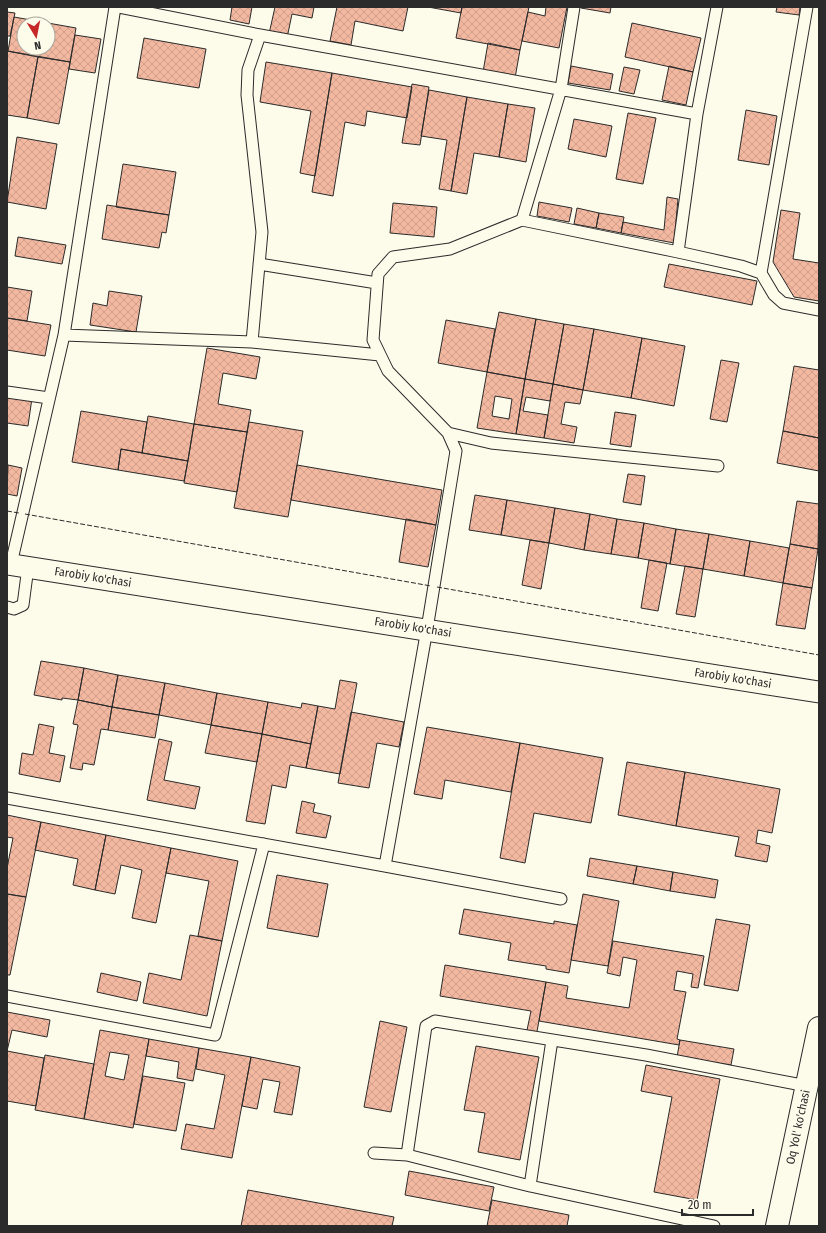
<svg xmlns="http://www.w3.org/2000/svg" width="826" height="1233" font-family="'Fira Sans Condensed',sans-serif">
<style>
.building{fill:url(#building-cross-hatch);stroke:#2b2b2b;fill-rule:evenodd}
.lines{fill:none;stroke-linecap:round;stroke-linejoin:round}
.lane-casing{stroke:#2b2b2b;stroke-width:13}
.street-casing{stroke:#2b2b2b;stroke-width:23}
.secondary-casing{stroke:#2b2b2b;stroke-width:24}
.lane{stroke:#fdfbea;stroke-width:11}
.street{stroke:#fdfbea;stroke-width:21}
.secondary{stroke:#fdfbea;stroke-width:22}
.fence{stroke:#2b2b2b;stroke-width:1;stroke-dasharray:5 2;stroke-linecap:butt}
.labels{text-anchor:middle;stroke-width:3;stroke-linejoin:round;paint-order:stroke}
.street-label{font-size:12px;fill:#2b2b2b;stroke:#fdfbea}
</style>
<defs>
<pattern id="building-cross-hatch" width="8" height="8" patternUnits="userSpaceOnUse"><rect width="8" height="8" fill="#f2b8a0"/><path d="M0 0l8 8M0 8l8-8" fill="none" stroke="#d09e8a"/></pattern>
</defs>
<rect width="100%" height="100%" fill="#fdfbea"/>
<!-- building -->
<path class="building" d="M232,7h20l-3,17 -19,-4z
M275,7h39l-2,11 -20,-4 -5,24 -18,-4z
M337,7h71l-5,24 -48,-10 -4,24 -21,-4z
M428,7h34l-1,6z
M462,7h67l-9,43 -64,-12z
M546,7h21l-8,41 -37,-7 6,-29 17,4z
M581,7h30l-1,6 -29,-5z
M777,7h23l-1,8 -23,-3z
M7,12l8,1 -5,23h-3z
M14,17l62,11 -6,34 -62,-11zM24,24h24v24h-24z
M632,23l69,15 -8,34 -68,-15z
M75,35l26,4 -6,34 -26,-4z
M144,38l62,11 -7,39 -62,-10z
M488,43l32,7 -5,28 -32,-6z
M7,51l31,6 -11,61 -20,-3z
M38,57l32,5 -11,62 -32,-6z
M266,62l66,11 -17,103 -15,-3 11,-62 -51,-9z
M571,66l42,8 -3,16 -42,-7z
M669,66l24,6 -7,33 -24,-5z
M624,67l16,3 -6,24 -15,-3z
M332,73l80,14 -5,31 -40,-7 -2,15 -20,-4 -12,74 -21,-4z
M412,84l17,3 -9,58 -18,-2z
M429,90l38,7 -16,94 -12,-2 8,-49 -26,-4z
M467,97l41,7 -9,53 -25,-4 -7,41 -16,-3z
M508,104l27,4 -9,54 -27,-5z
M746,110l31,6 -8,49 -31,-5z
M628,113l28,5 -13,66 -27,-5z
M574,119l38,7 -6,31 -38,-8z
M17,137l40,7 -11,65 -39,-7z
M123,164l53,8 -7,43 -53,-8z
M667,197l11,2 -4,44 -53,-10 2,-11 41,8z
M539,202l33,6 -3,14 -32,-6z
M393,203l44,4 -3,30 -44,-4z
M107,205l62,10 -3,18 -4,-1 -3,16 -57,-9z
M577,208l22,5 -3,15 -22,-4z
M781,210l19,3 -7,46 26,4v38l-25,-4 -21,-35z
M599,213l25,4 -3,16 -25,-5z
M18,237l48,8 -4,19 -47,-8z
M669,264l88,17 -5,24 -88,-18z
M7,287l25,4 -5,30 -20,-3z
M109,291l33,5 -6,36 -46,-7 3,-22 14,3z
M499,312l37,7 -11,60 -38,-7z
M7,318l44,7 -6,31 -38,-6z
M536,319l28,5 -11,60 -28,-5z
M446,320l49,9 -8,43 -49,-9z
M564,324l30,5 -11,61 -30,-6z
M594,329l48,9 -11,60 -48,-8z
M642,338l43,8 -11,60 -43,-8z
M207,348l53,9 -4,22 -33,-6 -5,31 33,6 -4,22 -53,-8z
M721,360l18,3 -12,59 -17,-3z
M794,366l25,4v68l-36,-7z
M487,372l38,7 -9,55 -39,-6zM495,396l17,3 -3,20 -17,-3z
M525,379l28,5 -3,17 -24,-4 -3,14 25,4 -4,23 -28,-4z
M553,384l30,6 -3,14 -15,-2 -4,22 16,3 -3,16 -30,-5z
M7,395l25,3 -4,28 -21,-3z
M81,411l66,11 -5,31 -21,-4 -3,21 -46,-8z
M615,412l21,3 -5,32 -21,-3z
M148,416l46,8 -6,37 -46,-8z
M249,422l54,9 -15,86 -54,-9z
M194,424l53,8 -10,60 -53,-9z
M783,431l36,7v33l-42,-8z
M121,449l67,12 -4,20 -66,-11z
M8,465l14,3 -5,28 -10,-2z
M297,465l145,25 -6,35 -145,-25z
M628,474l17,2 -4,29 -18,-3z
M475,495l32,5 -6,35 -32,-5z
M507,500l48,8 -6,35 -48,-8z
M797,501l22,3 -1,45 -28,-5z
M555,508l35,6 -6,36 -35,-7z
M590,514l27,5 -6,35 -27,-4z
M406,519l30,6 -8,42 -29,-5z
M617,519l27,4 -6,35 -27,-4z
M644,523l32,6 -6,35 -32,-6z
M676,529l33,5 -6,35 -33,-5z
M709,534l41,7 -6,35 -41,-7z
M530,540l19,3 -8,46 -19,-4z
M750,541l39,7 -6,35 -39,-7z
M790,544l28,5 -6,39 -29,-5z
M649,560l18,3 -9,48 -17,-3z
M685,566l18,3 -8,48 -19,-3z
M783,583l29,5 -7,41 -29,-4z
M41,661l43,7 -6,32 -16,-2v2l-28,-5z
M84,668l34,7 -6,32 -34,-7z
M118,675l47,8 -6,32 -47,-8z
M340,680l17,3 -17,91 -34,-6 12,-62 17,3z
M165,683l52,10 -6,32 -52,-10z
M217,693l51,9 -6,32 -51,-9z
M78,700l34,7 -4,23 -7,-1 -7,36 -11,-2 -1,7 -12,-2 8,-43 -5,-1z
M268,702l33,6 1,-5 16,3 -7,38 -49,-10z
M112,707l47,8 -4,23 -47,-8z
M351,712l53,10 -5,25 -22,-4 -8,45 -31,-5z
M39,724l15,3 -5,26 16,3 -5,26 -41,-8 3,-21 11,2z
M211,725l51,9 -5,28 -52,-9z
M427,727l93,16 -9,49 -66,-12 -3,19 -28,-5z
M262,734l49,10 -5,24 -16,-3 -4,23 -14,-3 -7,39 -19,-3z
M159,739l13,3 -8,38 36,7 -5,22 -48,-9z
M520,743l83,15 -12,65 -57,-10 -9,50 -25,-5z
M627,762l58,10 -9,54 -58,-11z
M685,772l95,17 -8,44 -14,-3 -2,13 14,3 -3,16 -32,-6 4,-19 -63,-11z
M302,801l13,3 -2,8 18,4 -5,22 -30,-5z
M7,815l34,7 -15,75 -19,-3v-26l6,-30 -6,-1z
M41,822l65,13 -11,55 -22,-5 5,-26 -43,-9z
M106,835l65,13 -15,75 -24,-5 10,-48 -21,-5 -6,29 -20,-4z
M171,848l67,13 -16,80 -24,-5 11,-55 -43,-8z
M590,858l47,8 -4,18 -46,-8z
M637,866l36,6 -3,19 -37,-7z
M673,872l45,8 -3,18 -45,-7z
M277,875l51,9 -10,53 -51,-9z
M7,894l19,3 -16,78h-3z
M583,894l36,7 -11,65 -37,-6z
M464,909l90,15v-3l23,4 -8,48 -23,-4v-3l-38,-6 3,-17 -52,-9z
M716,919l34,6 -12,66 -34,-6z
M190,935l32,6 -15,75 -64,-13 6,-30 32,7z
M613,941l91,15 -6,32 -7,-1 2,-13 -16,-3 -3,19 12,2 -9,47 3,1 -1,5 -140,-24 7,-39 22,4 -2,12 63,10 8,-48 -14,-3 -3,19 -13,-3z
M445,965l101,17 -10,55 -10,-2 5,-24 -91,-15z
M101,973l40,9 -4,19 -40,-9z
M7,1012l43,8 -3,17 -35,-7 -5,21z
M380,1021l27,6 -16,85 -27,-5z
M100,1030l49,9 -16,89 -49,-9zM110,1052l19,3 -5,25 -19,-4z
M149,1039l50,9 -6,33 -16,-3 2,-16 -33,-6z
M680,1040l54,9 -3,16 -54,-8z
M476,1046l63,11 -19,103 -42,-8 7,-39 -21,-3z
M199,1048l52,9 -19,101 -51,-9 5,-25 28,5 11,-54 -29,-6z
M7,1051l37,7 -8,48 -29,-5z
M45,1055l49,9 -10,55 -49,-9z
M251,1057l49,10 -8,48 -18,-3 6,-30 -17,-3 -6,30 -15,-3z
M646,1065l74,14 -23,121 -43,-8 18,-95 -31,-6z
M143,1076l42,7 -9,48 -42,-7z
M409,1171l85,16 -5,24 -84,-16z
M248,1190l146,27 -2,9h-151z
M492,1200l77,15 -2,11h-80z"/>
<g class="lines">
<!-- lane casing -->
<g class="lane-casing">
<path id="lane" d="M119,7l141,28 437,79 20,-107
M522,220l156,32 63,14 20,7 13,22 9,8 36,7
M678,252l19,-138
M259,264l118,19
M761,273l46,-266
M64,335l188,7 128,13
M252,342l10,-110 -15,-137 1,-25 12,-35
M7,392l42,6
M448,433l43,10 227,23
M11,564l53,-229 51,-328
M7,607l7,2 9,-4 5,-38
M7,798l378,68 42,-237 29,-178 -8,-18 -60,-62 -15,-31 5,-66 15,-17 57,-8 72,-29 39,-131 13,-82
M385,866l176,33
M7,996l208,39 49,-191
M374,1153l33,2 123,31 184,40
M407,1155l19,-129 9,-5 211,34 161,31
M530,1186l22,-146"/>
</g>
<!-- street casing -->
<g class="street-casing">
<path id="street" d="M7,564l812,128"/>
</g>
<!-- secondary casing -->
<g class="secondary-casing">
<path id="secondary" d="M777,1226l42,-198"/>
</g>
<!-- lane -->
<use href="#lane" class="lane"/>
<!-- street -->
<use href="#street" class="street"/>
<!-- secondary -->
<use href="#secondary" class="secondary"/>
<!-- fence -->
<path class="fence" d="M7,511l12,2
M25,514l406,72
M437,587l382,68"/>
</g>
<g class="labels">
<!-- street labels -->
<g class="street-label">
<text transform="translate(93 577) rotate(9)" y="4">Farobiy ko'chasi</text>
<text transform="translate(413 627) rotate(9)" y="4">Farobiy ko'chasi</text>
<text transform="translate(733 678) rotate(9)" y="4">Farobiy ko'chasi</text>
<text transform="translate(798 1127) rotate(-78)" y="4">Oq Yol' ko'chasi</text>
</g>
</g>
<!-- border -->
<rect width="826" height="1233" fill="none" stroke="#2b2b2b" stroke-width="16"/>
<!-- north arrow -->
<g transform="translate(36 36) rotate(170)"><circle r="19" fill="#fdfbea" stroke="#a9a89e"/>
<path d="M0-3L7 15L0 10L-7 15Z" fill="#c62828"/>
<text y="-6" font-size="11" font-weight="bold" text-anchor="middle" fill="#2b2b2b">N</text>
</g>
<!-- scale -->
<path d="M682 1209v6h71v-6" fill="none" stroke="#2b2b2b" stroke-width="2"/>
<text x="688" y="1209" font-size="12" fill="#2b2b2b" stroke="#fdfbea" stroke-width="3" paint-order="stroke">20 m</text>
</svg>
